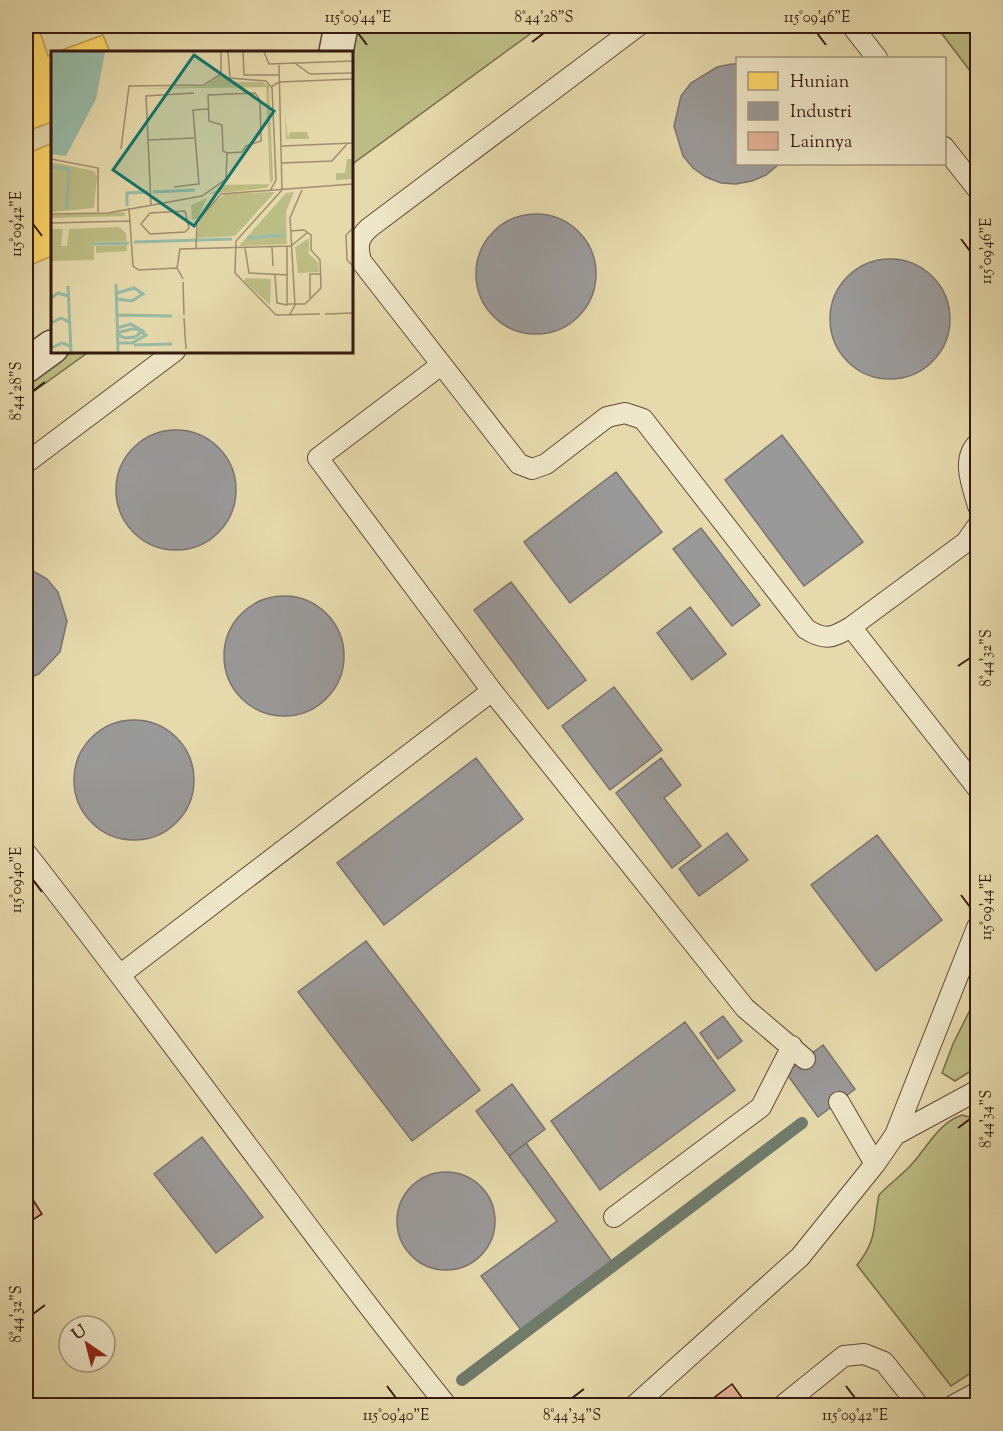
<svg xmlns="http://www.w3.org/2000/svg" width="1003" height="1431" font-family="'Sorts Mill Goudy',serif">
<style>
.green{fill:#bcbd84;stroke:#796c4a;stroke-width:1.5}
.homes{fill:#ffd966;stroke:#c3a04c;stroke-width:1.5}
.industry{fill:#999;stroke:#7b7370;stroke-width:1.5}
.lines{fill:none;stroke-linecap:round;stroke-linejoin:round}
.stream{stroke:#707b6b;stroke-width:12}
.building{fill:#e5b295;stroke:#361a10;stroke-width:1.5}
.lane-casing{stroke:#624a37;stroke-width:22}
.street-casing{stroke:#624a37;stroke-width:36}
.lane{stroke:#efe7c9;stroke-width:20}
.street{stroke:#efe7c9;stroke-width:33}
.ticks{fill:none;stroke:#361a10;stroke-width:2}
.inset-river{fill:none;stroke:#97bba7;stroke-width:3}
.inset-road{fill:none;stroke:#a08d6e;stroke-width:1.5}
.view{fill:#0f766e;fill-opacity:0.15;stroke:#0f766e;stroke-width:3}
.inset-edge{fill:none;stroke:#361a10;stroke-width:3}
.neatline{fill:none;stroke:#361a10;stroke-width:2}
.ticks-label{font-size:15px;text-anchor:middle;fill:#361a10}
</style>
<rect width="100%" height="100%" fill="#e6daac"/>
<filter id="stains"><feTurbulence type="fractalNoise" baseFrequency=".00333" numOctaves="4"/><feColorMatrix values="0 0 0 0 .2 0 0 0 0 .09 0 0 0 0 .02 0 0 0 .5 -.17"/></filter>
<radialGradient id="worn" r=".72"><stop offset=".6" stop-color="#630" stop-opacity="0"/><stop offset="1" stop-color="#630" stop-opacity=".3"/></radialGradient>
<!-- green -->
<path class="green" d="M356,26h185l-190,139v-113z
M936,26h39l2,3v51z
M73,351h17l-64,46v-12z
M977,996v71l-22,14 -13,-8 11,-29z
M962,1115l15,4 1,249 -27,18 -94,-121c21,-26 16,-40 22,-70 10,-11 22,-19 32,-30 16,-17 27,-42 51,-50z"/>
<!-- homes -->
<path class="homes" d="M38,26l10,30 4,-2v68l-22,8 -4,-13v-86z
M103,35l7,17h-54z
M50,144l2,6v106l-26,11v-113z"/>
<!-- industry -->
<path class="industry" d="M732,64h6v100h41l-13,11 -14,6 -16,3 -15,-1 -15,-6 -13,-9 -10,-12 -9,-30 7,-30 10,-13 26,-16z
M476 274a60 60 0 1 1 120 0a60 60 0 1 1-120 0Z
M830 319a60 60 0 1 1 120 0a60 60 0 1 1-120 0Z
M116 490a60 60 0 1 1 120 0a60 60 0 1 1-120 0Z
M782,435l81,107 -59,44 -79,-106z
M616,472l46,60 -92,71 -46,-61z
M701,528l59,77 -28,21 -59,-77z
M26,567l21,12 11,13 9,29 -7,31 -21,22 -13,6z
M511,582l75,98 -38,29 -74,-99z
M224 656a60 60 0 1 1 120 0a60 60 0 1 1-120 0Z
M690,607l36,47 -34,26 -35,-47z
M614,687l48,63 -52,40 -48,-64z
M74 780a60 60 0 1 1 120 0a60 60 0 1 1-120 0Z
M476,758l47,61 -139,106 -47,-62z
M661,758l20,27 -17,13 37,48 -29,22 -56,-75z
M727,833l21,27 -49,36 -20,-27z
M877,835l65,85 -66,51 -65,-86z
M366,941l114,149 -68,51 -114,-149z
M723,1016l19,25 -24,18 -18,-26z
M685,1022l50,68 -135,100 -49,-69z
M823,1045l32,44 -37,28 -32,-44z
M512,1084l33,45 -36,27 -33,-45z
M202,1137l61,80 -47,36 -62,-79z
M526,1143l87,120 -92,67 -40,-54 76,-55 -48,-65z
M397 1221a49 49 0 1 1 98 0a49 49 0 1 1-98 0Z"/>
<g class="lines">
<!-- stream -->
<path class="stream" d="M462,1380l340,-257"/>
</g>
<!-- building -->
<path class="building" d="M26,1189l16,25 -16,10z
M732,1384l16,22h-39l-2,-3z"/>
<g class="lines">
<!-- lane casing -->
<g class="lane-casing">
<path id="lane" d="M638,26l-269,202c-11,10 -12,18 -8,33l158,203 13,5 14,-5 61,-47 18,-4 18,6 163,210c19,12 27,9 45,-2
M852,26l25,32
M944,147l34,43
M441,365l-123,93 174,233 253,317 60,51
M978,443c-17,16 -6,42 0,63
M26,463l149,-112
M978,525l-12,17 -115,85 127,162
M26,853c143,182 276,372 421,553
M121,974l371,-283
M839,1102l36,62
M895,1135l83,-45
M614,1217l147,-110 31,-61
M634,1406l166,-149 75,-93 20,-29 83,-210
M782,1406l62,-50 20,-2 20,8 35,44
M952,1406l26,-14"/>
</g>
<!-- street casing -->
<g class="street-casing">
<path id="street" d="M336,52l5,-26
M26,366l26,-19"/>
</g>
<!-- lane -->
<use href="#lane" class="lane"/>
<!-- street -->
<use href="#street" class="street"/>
</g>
<!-- ticks -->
<path class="ticks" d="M358,33l9,12M817,33l9,12M532,42l12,-9M33,224l9,12M961,239l9,12M33,391l12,-9M958,666l12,-8M33,880l9,12M961,895l9,12M958,1128l12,-9M33,1314l12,-9M387,1386l9,12M846,1386l9,12M572,1398l12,-9"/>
<!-- overview -->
<g transform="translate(51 51)">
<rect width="302" height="302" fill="#e6daac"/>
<path d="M172,23l11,8h28l7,3 4,95 -6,8 -58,6 16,-9 45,-1 -4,-97 -131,2 70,-3zM234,62l3,26 2,-7h17l2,7h-23zM296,108h5v20l-16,1v-7h9zM0,111l43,9 3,6 -3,31 -43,4zM224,141l-40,44 -39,2 3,-16 10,-16 16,-12zM243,141l-8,20 1,32 -48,2 47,-53zM156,147l-9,20 -6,2 -1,-15zM74,161v4l-74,2v-3zM68,176l7,6 1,18 -31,2v-7l29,-1 1,-4 -32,1v18l-43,1v-32h12l-2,17h6l2,-17zM258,187v16l9,8 1,10 -21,1 -3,-26zM195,227l25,1 -1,26 -26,-24z" fill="#bcbd84"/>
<path d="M0,1h54l-9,47 -30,57 -15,-2z" fill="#97bba7"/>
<path class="inset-river" d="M0,116l18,2 -2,40M102,141l42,-2M76,155v-13l21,-1M196,187l38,-3M83,191l98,-3M43,193l35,-1M65,233l2,68M17,235l3,66M66,242l17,-5 9,6 -11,7 -15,-2M0,247l7,-5 10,3M66,264l55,1M0,272l10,-5 8,4M66,277l14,-4 12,7 -1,1 -2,1 -5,4 -10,1 -7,-3 2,-3 12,-3h4l6,3 4,3 -14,8h-14M83,294l38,-1M0,297l11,-5 8,3"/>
<path class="inset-road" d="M177,1l2,26 36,3 6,7 4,92 -6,11M192,1l1,23h35M213,1l5,12 84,-3M245,13l14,10 43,-1M228,14l3,125 -46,51 -1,32 41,42 44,-1M220,36l8,-5 74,-3M97,89l46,-2M231,95l71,-3M70,98l8,-63 75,-1 17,-11v-22M0,108l47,9v44M231,112l50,-2 15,-17M148,134l-6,-75 15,-1M123,136l24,-3M100,154l-5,-109 48,-3M78,157l4,58 6,4 38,-2 6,11M134,160l4,17 -4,4 -35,2 -9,-10 9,-11zM0,163l57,-1 94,-17 24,-17 1,-26 15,-1 4,-6 15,-5 -1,-41 -5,-7 -47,2 1,26 13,4 1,26 4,2M0,172l79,-2M302,177l-7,7 1,25 6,6M221,196l1,19M145,197l1,-26 24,-28 132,-10M194,197l4,25 39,2M126,217l3,-19 111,-3 17,-14M224,224l2,28 10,2v-58M132,231l1,33M259,249v-26h11M237,253h17l16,-16 -1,-28 -9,-10v-15l-7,-5 -14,1M274,263l28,-1M238,265l6,-11 -5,-87 12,-28M133,267l2,31"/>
<path class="view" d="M143,4l80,56 -80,115 -81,-56z"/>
<rect width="302" height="302" class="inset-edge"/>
</g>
<!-- margin -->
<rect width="1003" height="1431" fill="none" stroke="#e6daac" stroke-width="66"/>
<!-- legend -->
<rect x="736" y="57" width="210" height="108" fill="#efe7c9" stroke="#a5957f" stroke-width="1.5"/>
<rect x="748" y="72" width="30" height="18" fill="#ffd966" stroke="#a5957f" stroke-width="1.5"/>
<text x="790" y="87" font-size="18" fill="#361a10">Hunian</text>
<rect x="748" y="102" width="30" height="18" fill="#999999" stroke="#a5957f" stroke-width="1.5"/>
<text x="790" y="117" font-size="18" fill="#361a10">Industri</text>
<rect x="748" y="132" width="30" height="18" fill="#e5b295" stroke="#a5957f" stroke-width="1.5"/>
<text x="790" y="147" font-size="18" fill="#361a10">Lainnya</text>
<!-- north arrow -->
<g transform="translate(87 1344) rotate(325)"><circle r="28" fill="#efe7c9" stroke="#a5957f" stroke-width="1.5"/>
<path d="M0-4.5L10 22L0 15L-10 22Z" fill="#8f2418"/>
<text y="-9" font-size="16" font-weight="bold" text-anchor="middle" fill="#361a10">U</text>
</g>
<rect x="33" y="33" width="937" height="1365" class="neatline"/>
<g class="ticks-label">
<text x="358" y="22">115°09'44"E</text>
<text x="544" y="22">8°44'28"S</text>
<text x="817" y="22">115°09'46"E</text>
<text transform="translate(16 224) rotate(-90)" y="5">115°09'42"E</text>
<text transform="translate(986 251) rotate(-90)" y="5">115°09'46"E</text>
<text transform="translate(16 391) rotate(-90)" y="5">8°44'28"S</text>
<text transform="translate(986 658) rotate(-90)" y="5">8°44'32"S</text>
<text transform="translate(16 880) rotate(-90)" y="5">115°09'40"E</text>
<text transform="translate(986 907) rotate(-90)" y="5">115°09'44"E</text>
<text transform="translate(986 1119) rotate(-90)" y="5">8°44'34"S</text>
<text transform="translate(16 1314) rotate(-90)" y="5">8°44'32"S</text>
<text x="396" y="1420">115°09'40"E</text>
<text x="572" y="1420">8°44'34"S</text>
<text x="855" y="1420">115°09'42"E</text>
</g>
<rect width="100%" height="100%" filter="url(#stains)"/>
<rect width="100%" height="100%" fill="url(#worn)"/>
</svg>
